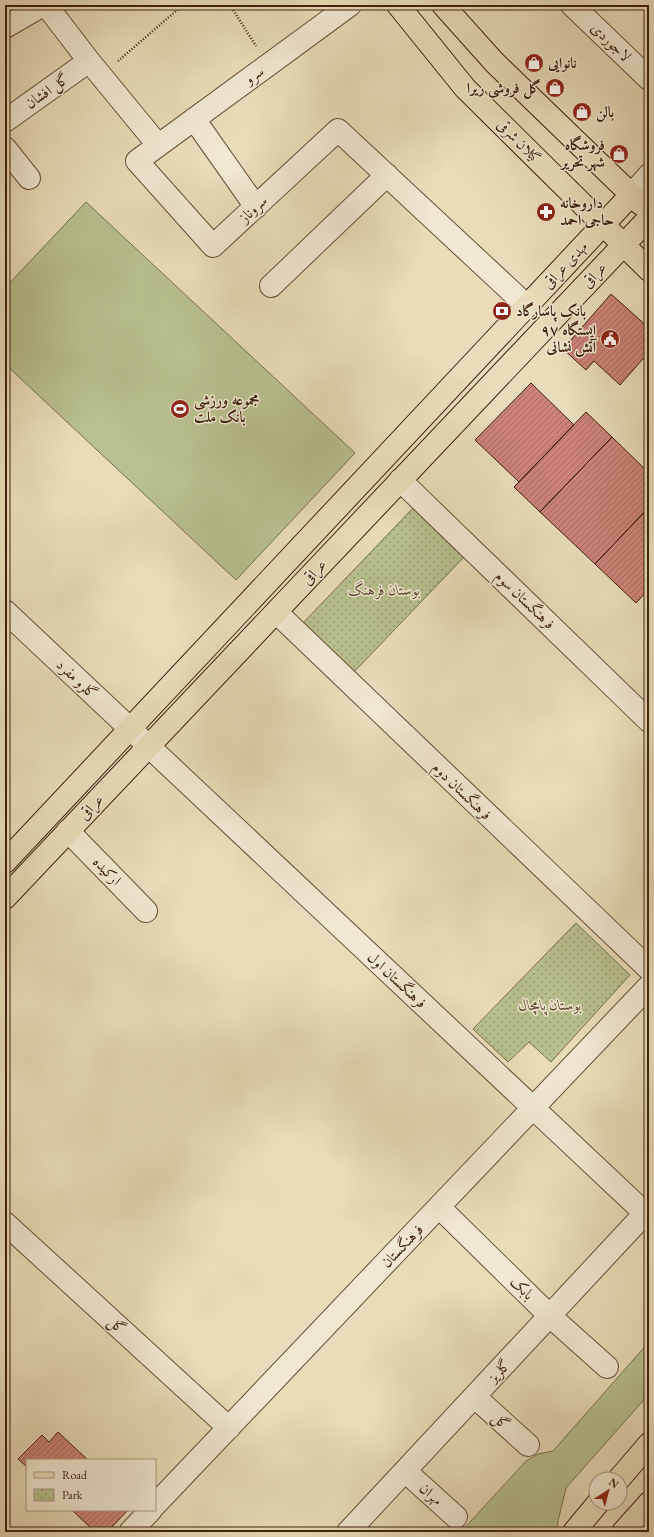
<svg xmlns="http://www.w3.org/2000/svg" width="654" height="1537" font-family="'EB Garamond',Amiri,serif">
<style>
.green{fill:#b8c08f;stroke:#7b704f}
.park{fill:url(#park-dots);stroke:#7b704f}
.building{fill:url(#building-hatch);stroke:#3e200f}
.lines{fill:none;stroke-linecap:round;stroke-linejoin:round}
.minor-casing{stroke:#694f3a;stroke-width:24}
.major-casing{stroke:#3e200f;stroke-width:24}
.highway-casing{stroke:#3e200f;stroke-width:24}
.path{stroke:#3e200f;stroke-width:2.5;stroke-dasharray:1 2;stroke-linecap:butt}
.minor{stroke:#f1e8d2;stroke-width:22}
.major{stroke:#e9dcba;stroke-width:22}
.highway{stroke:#e9dcba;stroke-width:22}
.labels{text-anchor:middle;stroke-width:3;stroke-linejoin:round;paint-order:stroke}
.street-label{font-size:15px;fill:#3e200f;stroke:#f1e8d2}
.poi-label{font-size:15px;font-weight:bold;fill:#3e200f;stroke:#f1e8d2;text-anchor:start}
.park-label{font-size:15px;font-style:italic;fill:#5c482f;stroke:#f1e8d2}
</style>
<defs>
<pattern id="park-dots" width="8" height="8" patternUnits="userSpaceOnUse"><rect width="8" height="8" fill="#b8c08f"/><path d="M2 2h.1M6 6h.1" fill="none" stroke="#979c73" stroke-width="1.8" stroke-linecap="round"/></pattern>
<pattern id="building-hatch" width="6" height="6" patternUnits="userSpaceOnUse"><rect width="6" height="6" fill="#cd8378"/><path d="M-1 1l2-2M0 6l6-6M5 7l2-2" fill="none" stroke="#a86b61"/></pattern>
</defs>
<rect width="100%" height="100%" fill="#e9dcba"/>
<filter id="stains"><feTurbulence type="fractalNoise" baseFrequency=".005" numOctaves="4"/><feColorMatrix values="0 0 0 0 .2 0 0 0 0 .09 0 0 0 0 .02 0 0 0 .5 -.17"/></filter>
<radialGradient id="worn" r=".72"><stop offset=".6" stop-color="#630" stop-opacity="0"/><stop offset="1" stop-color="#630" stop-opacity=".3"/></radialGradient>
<!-- green -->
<path class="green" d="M86,202l269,251 -119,127 -231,-216v-76z
M649,1342v52l-83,94 -8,33 -1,11h-96l65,-71 12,-7 15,-3z"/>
<!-- park -->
<path class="park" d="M414,507l51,49 -111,116 -51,-49z
M576,923l54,52 -79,87 -22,-20 -21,20 -35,-33z"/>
<!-- building -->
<path class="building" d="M611,294l38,34v24l-29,33 -26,-24 -8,9 -23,-21z
M531,383l43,42 -55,57 -44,-42z
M586,412l26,25 -72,75 -26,-25z
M612,437l37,36v34l-54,57 -55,-52z
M649,507v82l-13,14 -41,-39z
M58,1432l30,28h-61v7l-9,-8 24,-24 7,7z
M72,1510h56l-21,22h-12z"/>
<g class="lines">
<!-- minor casing -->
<g class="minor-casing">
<path id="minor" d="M46,5l43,56 69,84
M350,5l-213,156 76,85 125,-116 189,176
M572,5l77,74
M5,27l38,-22
M194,119l62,88
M5,121l84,-60
M5,148l24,30
M631,195l18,-20
M271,286l116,-111
M400,480l249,241
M5,611l644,606
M276,612l373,357
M68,831l78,80
M439,1207l111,109 57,51
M5,1223l224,205
M475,1397l53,48
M405,1471l51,46
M155,1505l494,-519
M130,1532l21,-22
M348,1532l301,-323"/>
</g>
<!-- major casing -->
<g class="major-casing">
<path id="major" d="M398,5l67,83 184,182
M443,5l52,58 146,141
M5,862l626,-667
M5,898l644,-680"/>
</g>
<!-- highway casing -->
<g class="highway-casing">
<path id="highway" d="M619,1479l30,-35
M574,1532l24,-29
M623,1532l26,-29"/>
</g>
<!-- path -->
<path class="path" d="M230,5l26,41
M118,61l65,-56"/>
<!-- minor -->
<use href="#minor" class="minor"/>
<!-- major -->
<use href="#major" class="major"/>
<!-- highway -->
<use href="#highway" class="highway"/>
</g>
<!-- icons -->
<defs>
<g id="shop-disc" transform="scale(1)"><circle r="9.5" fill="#8f2418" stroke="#f1e8d2"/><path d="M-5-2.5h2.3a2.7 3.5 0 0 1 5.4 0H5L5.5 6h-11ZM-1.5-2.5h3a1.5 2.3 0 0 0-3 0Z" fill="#fff"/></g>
<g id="pharmacy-disc" transform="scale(1)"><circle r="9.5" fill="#8f2418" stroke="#f1e8d2"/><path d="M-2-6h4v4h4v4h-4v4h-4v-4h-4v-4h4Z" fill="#fff"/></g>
<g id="bank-disc" transform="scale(1)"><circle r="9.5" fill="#8f2418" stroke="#f1e8d2"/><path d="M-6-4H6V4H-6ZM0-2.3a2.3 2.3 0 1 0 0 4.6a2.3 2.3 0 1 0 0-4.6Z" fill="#fff"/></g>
<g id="civic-disc" transform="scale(1)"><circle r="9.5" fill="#8f2418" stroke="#f1e8d2"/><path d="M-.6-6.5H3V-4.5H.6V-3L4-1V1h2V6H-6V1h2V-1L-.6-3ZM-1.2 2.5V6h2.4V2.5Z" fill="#fff"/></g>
<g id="stadium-disc" transform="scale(1)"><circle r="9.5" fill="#8f2418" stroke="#f1e8d2"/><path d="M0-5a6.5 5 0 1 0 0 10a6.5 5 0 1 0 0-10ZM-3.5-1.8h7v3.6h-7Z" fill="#fff"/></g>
</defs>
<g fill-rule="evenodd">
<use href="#shop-disc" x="534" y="63"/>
<use href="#shop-disc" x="555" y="88"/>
<use href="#shop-disc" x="582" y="112"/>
<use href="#shop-disc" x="619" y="154"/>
<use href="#pharmacy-disc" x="546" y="212"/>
<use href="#bank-disc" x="502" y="311"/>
<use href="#civic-disc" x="610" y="339"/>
<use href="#stadium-disc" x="180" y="409"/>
</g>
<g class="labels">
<!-- street labels -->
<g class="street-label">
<text transform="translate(611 42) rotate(44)" y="5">لاجوردی</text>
<text transform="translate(254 75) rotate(-36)" y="5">سرو</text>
<text transform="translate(47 91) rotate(-35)" y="5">گل افشان</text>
<text transform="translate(519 141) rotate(45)" y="5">گیلان شرقی</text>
<text transform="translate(253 209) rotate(-43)" y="5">سروناز</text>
<text transform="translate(565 265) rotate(-47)" y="5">مهدی عراقی</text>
<text transform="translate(594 275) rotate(-47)" y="5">عراقی</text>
<text transform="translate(314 572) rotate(-47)" y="5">عراقی</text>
<text transform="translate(525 600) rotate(44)" y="5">فرهنگستان سوم</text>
<text transform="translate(77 679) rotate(43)" y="5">گلرو مفرد</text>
<text transform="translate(462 791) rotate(44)" y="5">فرهنگستان دوم</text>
<text transform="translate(91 807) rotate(-47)" y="5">عراقی</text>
<text transform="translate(107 871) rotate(46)" y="5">ارکیده</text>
<text transform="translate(397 980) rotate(43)" y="5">فرهنگستان اول</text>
<text transform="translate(402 1246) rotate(-46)" y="5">فرهنگستان</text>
<text transform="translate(522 1288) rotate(44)" y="5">بابک</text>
<text transform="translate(117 1325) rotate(42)" y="5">گل</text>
<text transform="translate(499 1371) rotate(-47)" y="5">گلریز</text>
<text transform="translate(501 1421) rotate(42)" y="5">گل</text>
<text transform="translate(431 1494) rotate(42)" y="5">مهران</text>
</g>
<!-- poi labels -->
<g class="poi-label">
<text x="548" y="68">نانوایی</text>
<text x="541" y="93" text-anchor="end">گل فروشی ریرا</text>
<text x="596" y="117">بالن</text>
<text x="605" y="150" text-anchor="end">فروشگاه<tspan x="605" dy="17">شهر تحریر</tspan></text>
<text x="560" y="208">داروخانه<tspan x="560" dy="17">حاجی احمد</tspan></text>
<text x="516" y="316">بانک پاسارگاد</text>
<text x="596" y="335" text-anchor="end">ایستگاه ۹۷<tspan x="596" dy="17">آتش نشانی</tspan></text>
<text x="194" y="405">مجموعه ورزشی<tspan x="194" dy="17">بانک ملت</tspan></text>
</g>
<!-- park labels -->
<g class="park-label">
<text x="384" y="595">بوستان فرهنگ</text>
<text x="550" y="1010">بوستان پامچال</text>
</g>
</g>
<!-- margin -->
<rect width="654" height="1537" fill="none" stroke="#e9dcba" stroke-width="20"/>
<rect x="6" y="6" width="642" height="1525" fill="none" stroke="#3e200f" stroke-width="2"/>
<rect x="10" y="10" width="634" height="1517" fill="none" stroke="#3e200f"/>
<!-- legend -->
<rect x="26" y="1459" width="130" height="52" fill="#f1e8d2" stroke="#a99884"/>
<rect x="34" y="1472" width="20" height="6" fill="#e9dcba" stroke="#a99884"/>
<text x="62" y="1479" font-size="12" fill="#3e200f">Road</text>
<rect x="34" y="1489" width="20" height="12" fill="url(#park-dots)" stroke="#a99884"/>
<text x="62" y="1499" font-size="12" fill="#3e200f">Park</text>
<!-- north arrow -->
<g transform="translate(608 1491) rotate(36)"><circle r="19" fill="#f1e8d2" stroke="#a99884"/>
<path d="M0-3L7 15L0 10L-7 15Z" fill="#8f2418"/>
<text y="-6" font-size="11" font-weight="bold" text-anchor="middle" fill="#3e200f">N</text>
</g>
<rect width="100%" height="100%" filter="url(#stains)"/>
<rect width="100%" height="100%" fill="url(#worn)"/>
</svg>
